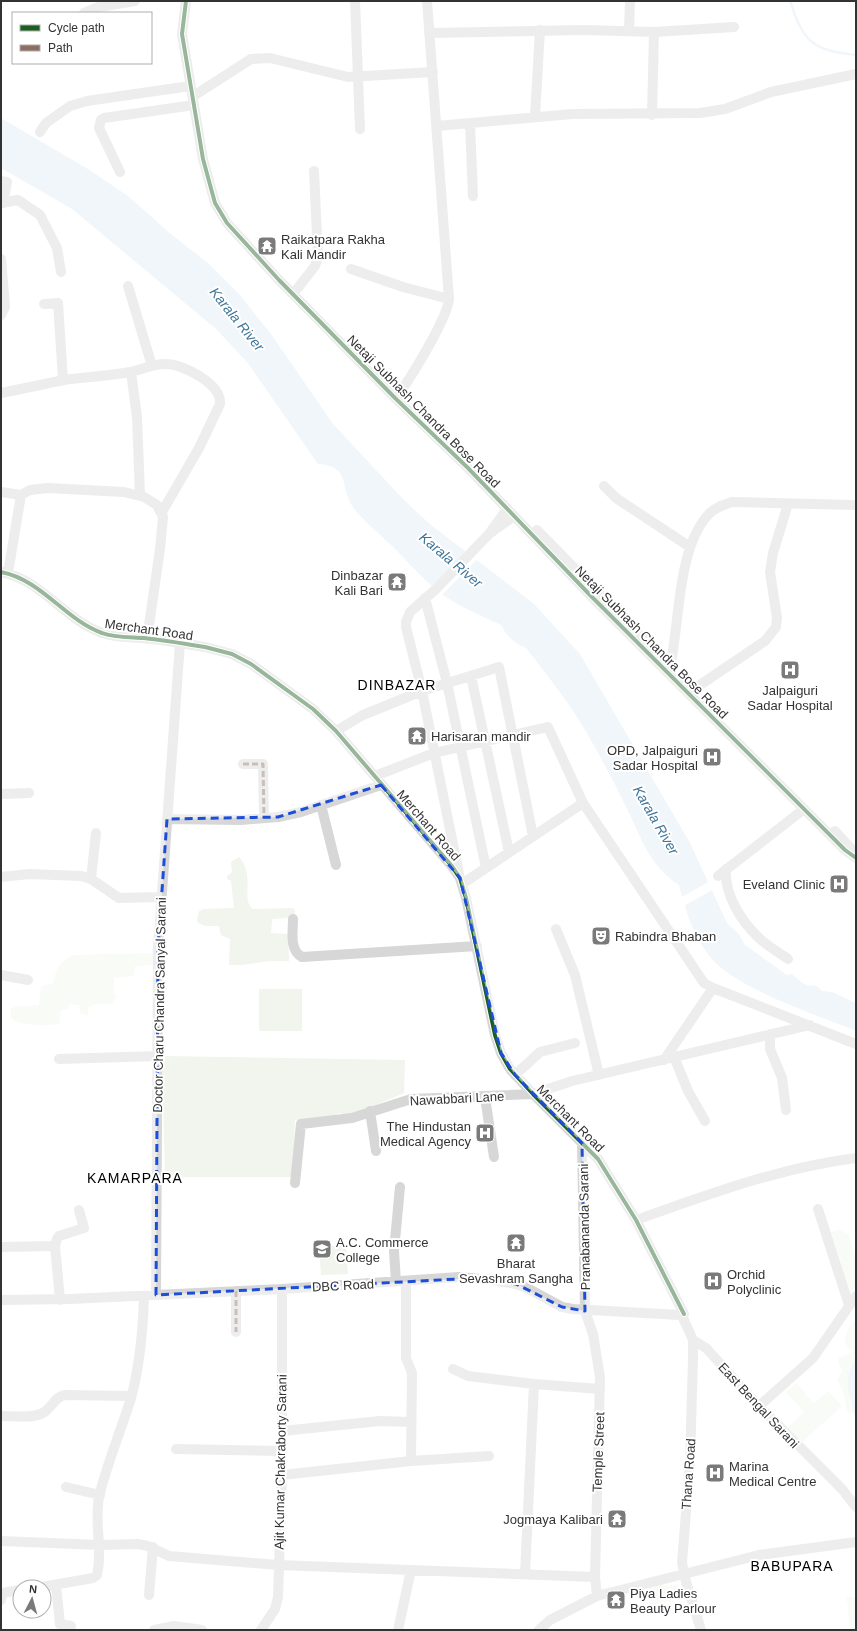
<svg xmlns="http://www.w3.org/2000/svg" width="857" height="1631" font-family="Helvetica,sans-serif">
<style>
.green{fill:#f1f5ed}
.water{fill:#ddebf3}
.pier{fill:#fff}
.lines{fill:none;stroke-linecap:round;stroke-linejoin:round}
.stream{stroke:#ddebf3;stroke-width:2.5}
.minor{stroke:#d7d7d7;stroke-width:10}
.quiet{stroke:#8d6e63;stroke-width:3;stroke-dasharray:6 3;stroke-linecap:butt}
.cycleway-casing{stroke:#fff;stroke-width:6}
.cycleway{stroke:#1b5e20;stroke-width:4}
.marked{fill:none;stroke:#1d4ed8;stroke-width:3;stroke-dasharray:8 5;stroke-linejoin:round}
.labels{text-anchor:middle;stroke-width:4;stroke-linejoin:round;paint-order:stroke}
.poi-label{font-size:13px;fill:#333;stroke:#fff;text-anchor:start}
.street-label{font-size:13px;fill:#333;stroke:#fff}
.water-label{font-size:14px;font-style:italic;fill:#3f7597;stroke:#fff}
.neighbourhood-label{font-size:14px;letter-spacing:1px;fill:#000;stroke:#fff}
</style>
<rect width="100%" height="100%" fill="#fff"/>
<!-- green -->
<path class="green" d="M239,857c17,18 1,43 14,52l39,-1 3,2v5l-9,3 -14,1 -1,14 17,1 1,27h-19l-29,4h-12l1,-26 -9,-4 -2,-9h-14l-7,-3 -1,-4 2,-8 5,-2 30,-1 -3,-27 -4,-2v-3l5,-4 -1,-10z
M154,953l-1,12 -18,1 -1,10 -20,2v16l2,2 -3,8h-16l-9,3v8l-7,-1 -2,-9 -10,-1 -1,5 -7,1 -2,14c-13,2 -33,2 -46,-4l-2,-3v-8l3,-2 25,-2 2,-17 4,-3 8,-1c2,-14 9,-26 23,-29z
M259,989h43v42h-43z
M162,1056l243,4 -1,33 -54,23 -10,-3 -19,7h-26l-2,57h-128z
M840,1230l9,5 7,26v25l-5,6 -20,-60z
M346,1245l2,29 -27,1 -2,-28z
M856,1320v39l-7,40 6,15 -7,-1c-5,-12 -2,-21 -11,-32l5,-10 -4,-10 1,-3 15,-7 -6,-3c-6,-9 0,-22 8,-28z
M796,1383l18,20 14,-12 14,15 -40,36 -14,-15 16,-15 -18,-20z
M661,1582l1,4 16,-1 3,13 -31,7 -4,-20z
M847,1597h9v33h-6z"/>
<!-- water -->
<path class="water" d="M1,118l87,51 40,27 44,39 36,28 31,31 32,40 62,90 71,76 27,25 103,79 46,50 110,189 37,80 12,11 6,11 42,30 5,-1c3,3 10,10 15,11 4,1 6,0 10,1l5,5 10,1 24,11v28c-39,-16 -117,-41 -144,-72 -19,-22 -26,-47 -33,-74 -31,-20 -38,-49 -54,-80 -12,-25 -26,-51 -40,-75 -17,-29 -38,-55 -59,-82 -12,-4 -19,-12 -25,-23 -17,-8 -36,-16 -52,-26 -21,-14 -38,-34 -56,-52 -12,-12 -26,-23 -37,-36 -18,-21 -3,-45 -38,-47l-71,-102 -31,-33 -144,-120 -71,-41z
M856,1359v61c-6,-23 -14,-39 0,-61z"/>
<!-- pier -->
<path class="pier" d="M467,550l11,8 -36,37 -10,-9z
M710,881l4,8 -32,18 -2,-9z"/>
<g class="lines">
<!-- stream -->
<path class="stream" d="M790,1c14,41 21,49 66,54"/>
<!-- minor -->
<path class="minor" d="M186,1l-4,33 21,125 12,44 12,20 52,57 116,118 73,70 122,127 255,255 11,8
M355,1l5,128
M84,13l15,-6 36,-6
M629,31l1,-30
M654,32l80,-5
M429,33l155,-3 70,2 -2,83
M195,95l56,-36 19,-1 78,19 85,-5
M535,116l5,-86
M470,123l3,73
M437,126l135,-12 128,-1 25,-4 46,-17 85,-18
M40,132l6,-9 24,-17 17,-5 103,-15
M120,172l-21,-44 2,-8 3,-2 90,-13
M1,181l6,1 -4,21
M1,203l17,-3 22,15 17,33 4,24
M1,259l4,48 -4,8
M351,269l52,18 46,12
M128,286l24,80
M293,294l22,-28 3,-9 -4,-86
M44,304l14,-1 5,77
M131,372l6,45 3,78
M1,393c21,-4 42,-9 63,-13 22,-3 44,-4 66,-8 12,-2 24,-9 36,-8 17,0 56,20 54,40l-21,44 -37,64
M395,398c14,-16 52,-79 54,-99l-22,-298
M604,486l12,12 74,49
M1,492l20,3
M507,509l-18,25 25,-18
M537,530l113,115
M1,572c41,8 63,47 101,61 12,5 29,4 42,5 20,2 41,6 61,9l27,7 19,10 62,45 23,22 115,134 9,13 6,20 29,137 6,18 9,16 23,25 65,65 38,61 48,94
M8,573l13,-78 9,-5 17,-2 77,4 20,5 13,8 6,12 -3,32 -13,90
M425,598l22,85 39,185
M669,672c11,-44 7,-122 39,-157 6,-7 15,-10 24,-13l124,3
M471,676l38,176
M694,689l71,-48 11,-14 1,-9 -7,-46 3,-19 15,-49
M336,731l27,-16 59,-24 -16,-64v-5l4,-10 26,-23 53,-55
M243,764h20l1,54
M375,776l59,-23 114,-26 35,76 121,180 9,5 143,56
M1,794l28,-1
M321,805l15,60
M167,819l74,1 37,-3 23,-5 80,-27
M835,831l21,23
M726,869c-2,24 14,51 32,68 8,8 20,15 30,22
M459,874l-37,-183 77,-24 34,169
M718,876l86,-67
M1,877l28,-3 52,2 10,3 28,19 41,-1
M91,879l5,-46
M462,884l121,-81
M293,919c0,13 -4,31 9,38l175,-11
M556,929l19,46 24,100
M1,975l27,5
M770,1034v15l12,29 4,32
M674,1057l14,34 17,30
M59,1059l98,-3
M664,1060l49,-72
M515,1075l25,-23 35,-9
M485,1097l9,60
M370,1111l6,40
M582,1143l3,168 8,23 7,43 -5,200 2,19
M295,1183l6,-59 51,-6 59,-19 122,-5 39,-13 238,-56
M818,1209l31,96
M636,1220c74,-26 142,-52 220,-62
M55,1246l2,-7 2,-3 25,-8 -5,-18
M1,1247l54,-1 5,54
M396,1282l-2,-31 6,-64
M406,1282v76l6,15 -1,88
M236,1291v41
M156,1295l2,-347 22,-305
M1,1300l69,-1 212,-10 177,-12 33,3 24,4 11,4 35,19 11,2 106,6
M683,1318l10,22v18l-3,104 -8,101 4,19 15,48
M693,1340l13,8 53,58 83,83 14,18
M453,1369l15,7 66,8 66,5
M759,1406l54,-48 43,-62
M1,1416c12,0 31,3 42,-3 9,-5 11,-16 22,-18l66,1
M282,1431l98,-10 31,1
M176,1449l106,2
M282,1475l129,-14 78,-5
M66,1487l34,8
M1,1541l99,4 38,-1 10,2 21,10 109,9 317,12
M525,1574l9,-190
M56,1585l4,39 11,2
M42,1587l51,-9 4,-3c6,-26 -3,-52 2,-78 8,-34 22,-66 32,-99 9,-33 12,-68 13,-102
M149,1595l4,-48
M1,1600l1,-7 18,-3
M154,1630l20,-4 28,4
M261,1630l14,-21 3,-12 4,-122v-186
M398,1630l13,-60
M539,1630l11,-10 47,-24 162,-41 97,-13"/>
<!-- quiet -->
<path class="quiet" d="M243,764h20l1,54
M236,1291v41"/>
<!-- cycleway casing -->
<g class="cycleway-casing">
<path id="cycleway" d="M186,1l-4,33 21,125 12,44 12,20 52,57 116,118 73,70 122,127 255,255 11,8
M1,572c41,8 63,47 101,61 12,5 29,4 42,5 20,2 41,6 61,9l27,7 19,10 62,45 23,22 115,134 9,13 6,20 29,137 6,18 9,16 23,25 65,65 38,61 48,94"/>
</g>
<!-- cycleway -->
<use href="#cycleway" class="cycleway"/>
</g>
<!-- marked area -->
<path d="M0 0H857V1631H0ZM381,785l79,93 41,175 14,22 67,68 3,168 -23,-4 -46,-23 -39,-6 -321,17 2,-347 9,-129 111,-2z" fill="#fff" fill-opacity=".55" fill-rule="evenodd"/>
<path class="marked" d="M381,785l79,93 41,175 14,22 67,68 3,168 -23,-4 -46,-23 -39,-6 -321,17 2,-347 9,-129 111,-2z"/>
<!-- icons -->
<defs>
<g id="temple-square" transform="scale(1)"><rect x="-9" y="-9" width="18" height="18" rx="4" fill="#7a7a7a" stroke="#fff"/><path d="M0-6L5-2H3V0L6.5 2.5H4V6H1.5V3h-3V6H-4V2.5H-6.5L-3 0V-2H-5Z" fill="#fff"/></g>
<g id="hospital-square" transform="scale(1)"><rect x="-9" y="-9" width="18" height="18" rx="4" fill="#7a7a7a" stroke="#fff"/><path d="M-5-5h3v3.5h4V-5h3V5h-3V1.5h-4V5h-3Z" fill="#fff"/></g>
<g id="theatre-square" transform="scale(1)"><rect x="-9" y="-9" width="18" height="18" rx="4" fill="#7a7a7a" stroke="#fff"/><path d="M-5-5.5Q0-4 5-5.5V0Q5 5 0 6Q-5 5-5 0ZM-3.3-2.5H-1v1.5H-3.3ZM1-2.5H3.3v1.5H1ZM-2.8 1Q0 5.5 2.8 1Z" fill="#fff"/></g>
<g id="university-square" transform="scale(1)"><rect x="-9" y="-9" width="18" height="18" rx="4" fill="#7a7a7a" stroke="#fff"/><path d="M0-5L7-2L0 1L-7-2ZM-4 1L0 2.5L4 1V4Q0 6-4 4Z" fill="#fff"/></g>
</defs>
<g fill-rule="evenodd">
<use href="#temple-square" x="267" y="246"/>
<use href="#temple-square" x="397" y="582"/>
<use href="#hospital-square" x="790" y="670"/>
<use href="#temple-square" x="417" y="736"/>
<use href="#hospital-square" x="712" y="757"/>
<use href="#hospital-square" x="839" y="884"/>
<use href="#theatre-square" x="601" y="936"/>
<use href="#hospital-square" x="485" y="1133"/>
<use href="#temple-square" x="516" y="1243"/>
<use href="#university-square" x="322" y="1249"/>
<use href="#hospital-square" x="713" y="1281"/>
<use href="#hospital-square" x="715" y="1473"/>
<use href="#temple-square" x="617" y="1519"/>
<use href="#temple-square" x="616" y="1600"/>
</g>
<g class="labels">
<!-- poi labels -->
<g class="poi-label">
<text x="281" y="244">Raikatpara Rakha<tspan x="281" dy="15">Kali Mandir</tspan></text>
<text x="383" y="580" text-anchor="end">Dinbazar<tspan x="383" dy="15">Kali Bari</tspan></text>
<text x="790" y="695" text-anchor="middle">Jalpaiguri<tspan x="790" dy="15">Sadar Hospital</tspan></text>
<text x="431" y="741">Harisaran mandir</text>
<text x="698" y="755" text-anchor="end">OPD, Jalpaiguri<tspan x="698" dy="15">Sadar Hospital</tspan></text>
<text x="825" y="889" text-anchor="end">Eveland Clinic</text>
<text x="615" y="941">Rabindra Bhaban</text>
<text x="471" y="1131" text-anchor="end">The Hindustan<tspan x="471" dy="15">Medical Agency</tspan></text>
<text x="336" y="1247">A.C. Commerce<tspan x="336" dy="15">College</tspan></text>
<text x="516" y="1268" text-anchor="middle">Bharat<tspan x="516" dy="15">Sevashram Sangha</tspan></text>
<text x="727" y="1279">Orchid<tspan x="727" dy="15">Polyclinic</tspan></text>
<text x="729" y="1471">Marina<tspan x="729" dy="15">Medical Centre</tspan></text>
<text x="603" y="1524" text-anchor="end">Jogmaya Kalibari</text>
<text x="630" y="1598">Piya Ladies<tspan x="630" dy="15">Beauty Parlour</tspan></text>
</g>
<!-- street labels -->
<g class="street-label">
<text transform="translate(424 411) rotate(45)" y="5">Netaji Subhash Chandra Bose Road</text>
<text transform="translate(149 629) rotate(8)" y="5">Merchant Road</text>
<text transform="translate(652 642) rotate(45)" y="5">Netaji Subhash Chandra Bose Road</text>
<text transform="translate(429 825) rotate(49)" y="5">Merchant Road</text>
<text transform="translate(159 1005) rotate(-89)" y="5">Doctor Charu Chandra Sanyal Sarani</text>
<text transform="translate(457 1098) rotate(-3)" y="5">Nawabbari Lane</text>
<text transform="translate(571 1118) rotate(45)" y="5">Merchant Road</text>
<text transform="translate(584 1227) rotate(-91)" y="5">Pranabananda Sarani</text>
<text transform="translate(343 1285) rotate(-3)" y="5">DBC Road</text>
<text transform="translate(759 1405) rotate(47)" y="5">East Bengal Sarani</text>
<text transform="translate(598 1452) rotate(-88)" y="5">Temple Street</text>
<text transform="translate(280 1462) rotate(-89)" y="5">Ajit Kumar Chakraborty Sarani</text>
<text transform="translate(688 1474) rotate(-86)" y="5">Thana Road</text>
</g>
<!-- water labels -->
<g class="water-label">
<text transform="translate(237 319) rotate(51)" y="5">Karala River</text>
<text transform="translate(451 560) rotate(40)" y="5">Karala River</text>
<text transform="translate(656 820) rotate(60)" y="5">Karala River</text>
</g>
<!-- neighbourhood labels -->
<g class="neighbourhood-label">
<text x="397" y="690">DINBAZAR</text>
<text x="135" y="1183">KAMARPARA</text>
<text x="792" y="1571">BABUPARA</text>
</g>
</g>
<!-- border -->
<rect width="857" height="1631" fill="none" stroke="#333333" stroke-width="4"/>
<!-- legend -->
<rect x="12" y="12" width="140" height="52" fill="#ffffff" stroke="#adadad"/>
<rect x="20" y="25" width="20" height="6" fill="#1b5e20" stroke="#adadad"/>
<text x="48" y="32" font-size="12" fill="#333333">Cycle path</text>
<rect x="20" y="45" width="20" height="6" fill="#8d6e63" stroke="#adadad"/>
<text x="48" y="52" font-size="12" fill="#333333">Path</text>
<!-- north arrow -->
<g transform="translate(32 1599) rotate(6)"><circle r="19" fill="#ffffff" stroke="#adadad"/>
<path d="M0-3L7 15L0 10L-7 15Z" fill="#7a7a7a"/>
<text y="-6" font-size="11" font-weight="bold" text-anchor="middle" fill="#333333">N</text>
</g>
</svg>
